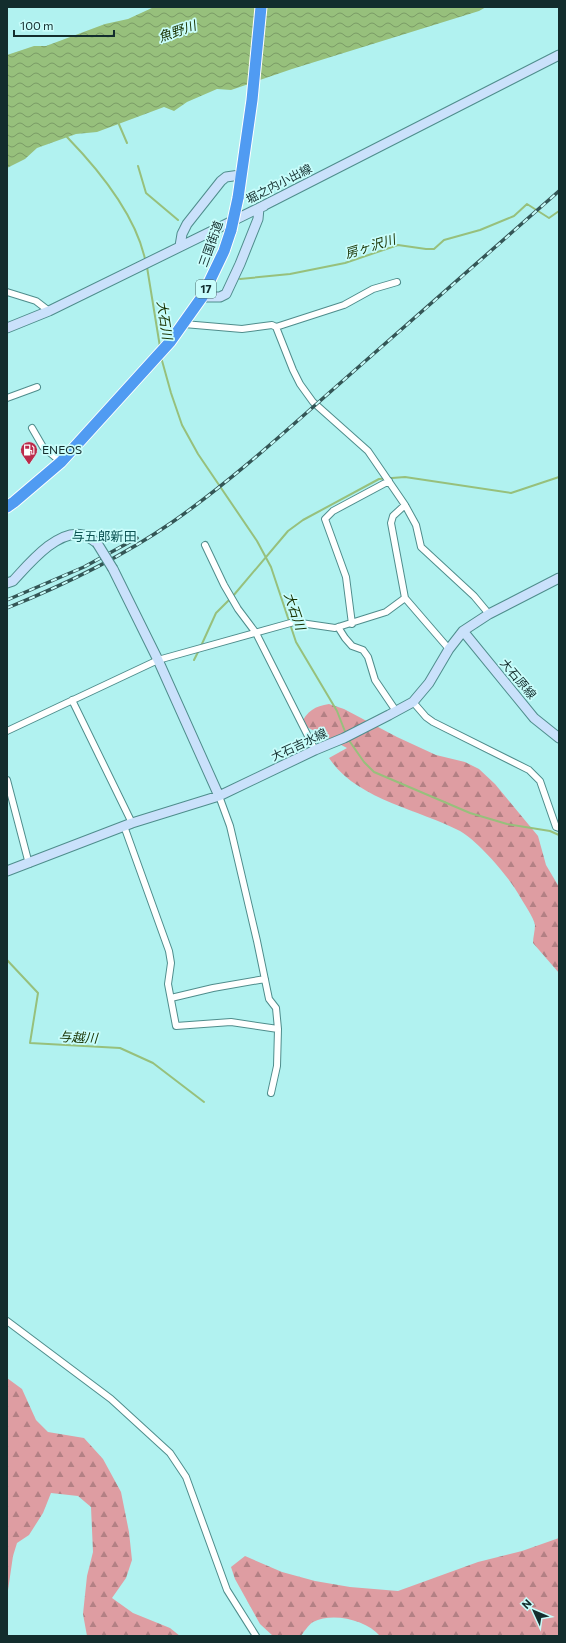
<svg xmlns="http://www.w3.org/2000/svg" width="566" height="1643" font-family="Commissioner,'Noto Sans JP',sans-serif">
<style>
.forest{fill:url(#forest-firs)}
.water{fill:url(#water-waves)}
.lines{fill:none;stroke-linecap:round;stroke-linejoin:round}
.stream{stroke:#97c07c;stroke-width:2}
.street-casing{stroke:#4f8d8c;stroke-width:8}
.secondary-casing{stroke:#4f8d8c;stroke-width:11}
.highway-casing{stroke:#fff;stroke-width:13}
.street{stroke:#fff;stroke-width:6}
.secondary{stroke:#cae1fb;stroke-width:9}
.highway{stroke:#509bf2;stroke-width:11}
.rail-casing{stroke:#345656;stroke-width:3.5}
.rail{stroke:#c9fdfb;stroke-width:2;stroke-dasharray:6;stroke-linecap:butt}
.secondary-bridge-casing{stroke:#4f8d8c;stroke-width:11;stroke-linecap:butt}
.highway-bridge-casing{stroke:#fff;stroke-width:13;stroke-linecap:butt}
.secondary-bridge{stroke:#cae1fb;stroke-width:9}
.highway-bridge{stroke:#509bf2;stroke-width:11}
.labels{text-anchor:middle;stroke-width:3.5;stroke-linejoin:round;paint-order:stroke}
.shield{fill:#c9fdfb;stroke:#4a6b6b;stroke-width:1}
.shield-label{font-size:11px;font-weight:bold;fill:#132d2d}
.street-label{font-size:12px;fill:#132d2d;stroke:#c9fdfb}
.poi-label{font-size:12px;fill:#132d2d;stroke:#c9fdfb;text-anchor:start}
.water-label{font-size:13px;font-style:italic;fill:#183201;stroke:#c9fdfb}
.neighbourhood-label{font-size:13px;fill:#0c5353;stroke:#c9fdfb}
</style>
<defs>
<pattern id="forest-firs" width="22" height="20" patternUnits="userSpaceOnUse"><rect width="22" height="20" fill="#de9da2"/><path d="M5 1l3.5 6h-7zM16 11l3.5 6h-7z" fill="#b38084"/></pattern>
<pattern id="water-waves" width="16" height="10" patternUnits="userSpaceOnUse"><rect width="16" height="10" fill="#97c07c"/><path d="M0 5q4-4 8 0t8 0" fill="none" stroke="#7a9c66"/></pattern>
</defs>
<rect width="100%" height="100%" fill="#b1f2f0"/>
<!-- forest -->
<path class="forest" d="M329,704l15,5 53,28 39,18 29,7 14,7 16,15 43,52 8,29 13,22v86l-26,-30c0,-6 2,-12 2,-18 -1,-7 -12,-23 -16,-30 -10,-18 -41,-54 -59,-64 -42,-22 -103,-31 -131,-73l18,-10 -46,-24c6,-13 14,-18 28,-20z
M7,1378l15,11 14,31 12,12 36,6 19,21 18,33 8,40 3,28 -6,18 -14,20 21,15 37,15 10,8h-93l-4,-22 4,-38 6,-24 -2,-45 -13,-11 -27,-3 -8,20 -14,22 -12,8 -4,13 -6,41z
M559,1538v98h-179c-14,-16 -47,-24 -67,-14 -5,3 -9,10 -12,14h-28l-13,-12 -25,-45 -4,-12 14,-11 37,16 33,9 35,6 48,4 80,-29 44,-11z"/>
<!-- water -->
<path class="water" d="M154,7h332l-7,4 -187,58 -61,21 -14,-1 -30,13 -13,9 -10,-4 -67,25 -21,2 -39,14 -12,11 -18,9v-113l27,-9h12l59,-22 23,-5z"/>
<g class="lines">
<!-- stream -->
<path class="stream" d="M118,122l9,21
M67,137c32,33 68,77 78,122
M138,166l8,27 32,27
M147,267l13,80
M240,279l50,-5 55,-11 53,-18 28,4h8l10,-9 36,-10 34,-14 13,-12 22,14 10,-7
M161,357l10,36 11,32 16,29 59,87 14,26 25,75 41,69 9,23
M201,646l15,-33 17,-17 55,-65 15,-11 76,-41 26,-2 106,16 48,-16
M194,660l5,-10
M348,739l16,23 10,10 96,41 37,11 43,7 9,4
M7,960l31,33 -8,50 90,5 33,15 51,39"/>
<!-- street casing -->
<g class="street-casing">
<path id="street" d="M7,292l29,9 13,10
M184,324l58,5 30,-4 4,2 17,43 7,14 13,18 55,49 37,54 11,20 5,22 53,49 15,18
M276,327l68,-22 29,-16 24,-7
M7,398l30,-11
M32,428l11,19 18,15
M405,505l-12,11 -2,7 14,75 44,51
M205,545l19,40 14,24 18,24 59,117
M352,624l-6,-47 -21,-58 8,-8 56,-30
M338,627l7,11 7,8 11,4 5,7 7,23 21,31
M72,700l60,123
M413,702l13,15 7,5 96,48 11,11 16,46 3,1
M7,731l151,-71 136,-38 41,6 51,-16 19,-14
M7,780l22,84
M219,796l11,30 27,115 12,58 7,9 2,21 -1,37 -6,27
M124,826l45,125 2,12 -3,21 8,42 55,-4 47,7
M171,998l42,-10 52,-9
M7,1321l104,78 59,54 16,24 41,113 29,46"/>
</g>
<!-- secondary casing -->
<g class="secondary-casing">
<path id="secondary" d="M180,246l2,-12 5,-10 34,-43 5,-4 14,-2
M202,297h18l6,-3 14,-30 18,-45 1,-11 5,-2
M7,328l42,-17 210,-103 300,-153
M113,569l45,91 61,136
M7,583l6,-2c15,-16 45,-53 70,-46 5,1 10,5 14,8
M463,631l71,87 25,20
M7,871l125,-48 87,-27 96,-46 29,-12 45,-23 24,-13 16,-19 20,-34 14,-18 26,-17 70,-36"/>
</g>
<!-- highway casing -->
<g class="highway-casing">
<path id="highway" d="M238,198l14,-98 9,-93
M7,507l7,-5 47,-40 109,-120 32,-45 22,-46 7,-21"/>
</g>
<!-- street -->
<use href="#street" class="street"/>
<!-- secondary -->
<use href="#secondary" class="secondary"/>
<!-- highway -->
<use href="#highway" class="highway"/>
<!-- rail casing -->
<g class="rail-casing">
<path id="rail" d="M7,600l77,-33 53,-29
M7,608c57,-23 113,-50 164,-85 62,-43 118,-95 175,-145 71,-62 142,-124 213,-187"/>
</g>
<!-- rail -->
<use href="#rail" class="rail"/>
<!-- secondary-bridge casing -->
<g class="secondary-bridge-casing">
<path id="secondary-bridge" d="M97,543l16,26"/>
</g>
<!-- highway-bridge casing -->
<g class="highway-bridge-casing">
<path id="highway-bridge" d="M231,230l7,-32"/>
</g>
<!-- secondary-bridge -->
<use href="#secondary-bridge" class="secondary-bridge"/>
<!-- highway-bridge -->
<use href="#highway-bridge" class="highway-bridge"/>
</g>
<!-- icons -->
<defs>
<g id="fuel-pin" transform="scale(0.9)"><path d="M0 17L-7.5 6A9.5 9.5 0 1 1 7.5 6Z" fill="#bb2a4a" stroke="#c9fdfb"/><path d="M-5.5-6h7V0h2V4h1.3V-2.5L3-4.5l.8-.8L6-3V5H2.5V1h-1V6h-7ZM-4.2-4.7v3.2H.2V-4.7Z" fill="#fff"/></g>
</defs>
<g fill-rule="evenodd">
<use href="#fuel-pin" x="29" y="450"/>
</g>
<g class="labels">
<!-- shield labels -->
<rect class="shield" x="196" y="280" width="20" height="18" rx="3"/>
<g class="shield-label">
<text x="206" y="293">17</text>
</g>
<!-- street labels -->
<g class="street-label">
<text transform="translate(279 184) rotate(-27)" y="4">堀之内小出線</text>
<text transform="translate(211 244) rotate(-70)" y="4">三国街道</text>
<text transform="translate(518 679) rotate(50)" y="4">大石原線</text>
<text transform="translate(299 745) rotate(-25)" y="4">大石吉水線</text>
</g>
<!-- poi labels -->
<g class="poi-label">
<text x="42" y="454">ENEOS</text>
</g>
<!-- water labels -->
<g class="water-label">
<text transform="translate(177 31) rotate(-19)" y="5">魚野川</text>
<text transform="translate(370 246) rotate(-17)" y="5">房ヶ沢川</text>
<text transform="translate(165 320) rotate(81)" y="5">大石川</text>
<text transform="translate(295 611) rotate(71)" y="5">大石川</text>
<text transform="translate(78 1037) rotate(3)" y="5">与越川</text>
</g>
<!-- neighbourhood labels -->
<g class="neighbourhood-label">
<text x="104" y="541">与五郎新田</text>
</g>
</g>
<!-- border -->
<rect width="566" height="1643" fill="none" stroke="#132d2d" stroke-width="16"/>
<!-- north arrow -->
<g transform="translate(534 1611) rotate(314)" stroke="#c9fdfb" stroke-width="3" paint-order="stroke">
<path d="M0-3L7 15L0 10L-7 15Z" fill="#132d2d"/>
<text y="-6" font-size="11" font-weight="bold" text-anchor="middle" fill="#132d2d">N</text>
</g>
<!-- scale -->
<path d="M14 30v6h100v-6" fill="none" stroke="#132d2d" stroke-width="2"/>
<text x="20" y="30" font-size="12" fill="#132d2d" stroke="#c9fdfb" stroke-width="3" paint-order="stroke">100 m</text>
</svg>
